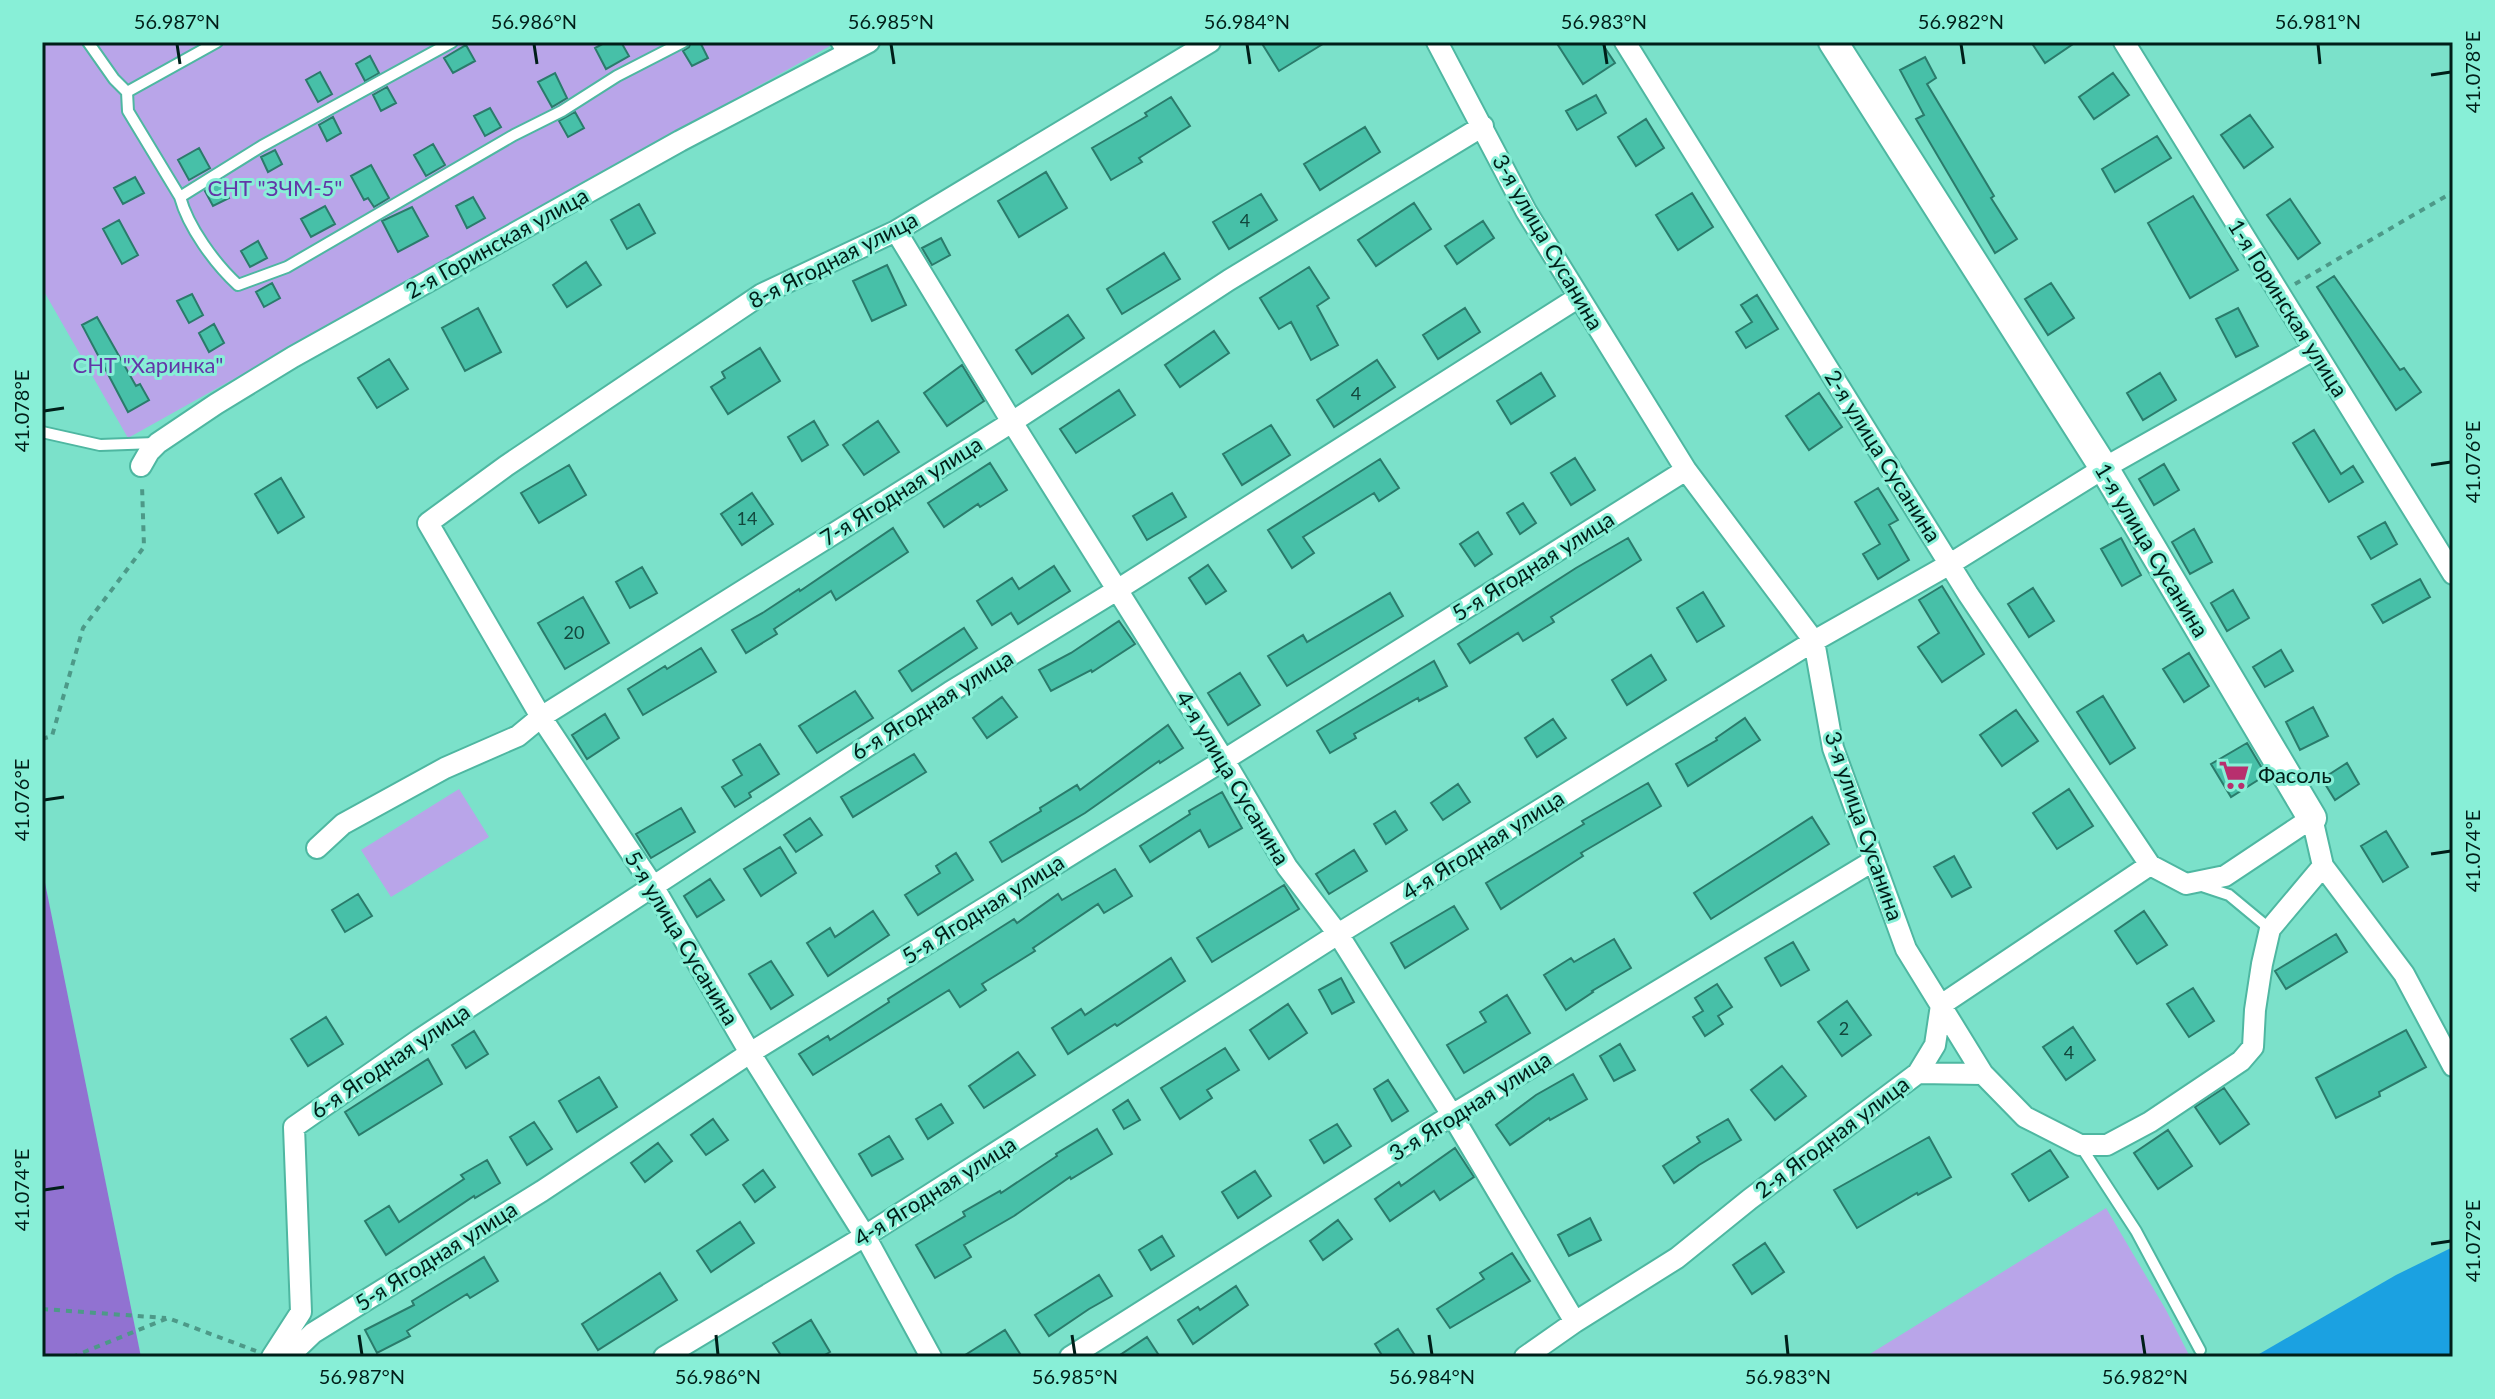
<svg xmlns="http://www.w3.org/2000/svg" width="2495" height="1399" font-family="Lato,sans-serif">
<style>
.green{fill:#b9a5e9}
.forest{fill:#9172d1}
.water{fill:#1ba1e1}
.building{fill:#47c0a8;stroke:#2a7b6b;stroke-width:2}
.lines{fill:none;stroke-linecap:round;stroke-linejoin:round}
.lane-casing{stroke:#4eb7a1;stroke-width:14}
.street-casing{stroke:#4eb7a1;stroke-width:24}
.secondary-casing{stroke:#4eb7a1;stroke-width:32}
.path{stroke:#4d9988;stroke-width:4;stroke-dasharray:6 6;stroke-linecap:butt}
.lane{stroke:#fff;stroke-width:10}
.street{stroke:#fff;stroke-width:20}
.secondary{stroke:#fff;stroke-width:28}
.ticks{fill:none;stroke:#001f19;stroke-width:3}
.labels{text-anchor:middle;stroke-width:6;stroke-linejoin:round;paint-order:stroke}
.number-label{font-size:18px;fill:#12473d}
.park-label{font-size:22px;fill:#6336a7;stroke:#88efd7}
.street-label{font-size:22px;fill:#001f19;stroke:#88efd7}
.poi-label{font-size:22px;fill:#001f19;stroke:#88efd7;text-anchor:start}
.neatline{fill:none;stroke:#001f19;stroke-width:3}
.ticks-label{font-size:20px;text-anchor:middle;fill:#001f19}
</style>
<rect width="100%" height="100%" fill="#7be1ca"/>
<!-- green -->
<path class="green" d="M42,42h795l-709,396 -86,-150z
M459,789l30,48 -98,60 -30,-47z
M2106,1208l60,102 24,47h-325z"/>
<!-- forest -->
<path class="forest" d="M42,868l99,489h-99z"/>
<!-- water -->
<path class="water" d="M2453,1247v110h-199l142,-82z"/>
<!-- building -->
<path class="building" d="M606,42h15l8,14 -23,13 -11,-21z
M691,42h9l8,16 -16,8 -9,-15 6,-4z
M1261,42h65l-47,29z
M1556,42h45l14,21 -32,21z
M2031,42h45l-31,21z
M466,45l9,16 -22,12 -9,-15z
M370,56l9,17 -14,8 -9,-17z
M1925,57l11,21 -9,6 67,112 -3,2 26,41 -22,14 -79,-134 8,-4 -24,-45z
M320,72l12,22 -14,8 -12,-22z
M555,73l12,25 -15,9 -14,-25z
M2113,73l16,22 -35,24 -15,-22z
M387,87l9,16 -15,8 -8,-16z
M1596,95l10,18 -29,17 -11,-19z
M1171,97l19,29 -51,32 3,4 -31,18 -19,-32 55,-32 -2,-3z
M490,108l11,19 -16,9 -11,-20z
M575,112l9,16 -16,9 -9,-16z
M2250,115l23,32 -29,21 -23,-33z
M333,117l8,16 -14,8 -8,-16z
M1646,119l18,29 -28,18 -18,-29z
M1365,127l15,25 -60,38 -16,-26z
M2157,136l14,22 -56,34 -13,-23z
M433,144l12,21 -19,11 -12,-21z
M199,148l11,20 -21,12 -11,-20z
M275,150l7,14 -14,8 -7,-15z
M371,165l18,33 -15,9 -6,-9 -4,2 -13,-24z
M1046,172l21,36 -48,29 -21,-36z
M135,177l9,16 -21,11 -9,-16z
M220,182l9,16 -16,8 -8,-15z
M1692,193l21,34 -35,23 -22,-35z
M1261,194l16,26 -48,29 -16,-27z
M2193,196l45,74 -48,28 -42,-75z
M473,197l12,21 -18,10 -11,-22z
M2290,199l30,44 -22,16 -31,-44z
M1414,203l17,26 -55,37 -18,-26z
M639,204l16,29 -28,16 -16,-29z
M325,206l10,18 -24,13 -10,-18z
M412,207l16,29 -30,16 -16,-31z
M119,220l19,35 -16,9 -19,-35z
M1483,221l11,17 -37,26 -12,-18z
M941,238l9,17 -18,10 -10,-17z
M258,241l9,17 -17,9 -9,-16z
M1164,253l16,26 -58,35 -15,-25z
M586,262l15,23 -34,22 -14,-22z
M887,265l19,40 -34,16 -19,-40z
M1309,267l20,31 -12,8 21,39 -27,15 -20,-38 -12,7 -19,-31z
M2334,276l66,94 4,-2 17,24 -25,18 -79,-123z
M272,283l8,15 -16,9 -8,-15z
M2051,283l23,35 -26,17 -23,-36z
M192,294l11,21 -14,8 -12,-22z
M1757,295l21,34 -32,19 -10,-16 16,-10 -11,-17z
M478,308l23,44 -36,19 -23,-43z
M1465,308l15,24 -42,27 -15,-24z
M2238,308l20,38 -22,11 -20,-38z
M1068,315l16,23 -52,36 -16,-24z
M97,317l39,69 4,-2 9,16 -21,12 -46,-87z
M214,324l10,19 -15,9 -10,-19z
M1214,331l15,22 -49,34 -15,-22z
M760,348l20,33 -52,33 -17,-27 14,-9 -3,-6z
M389,359l19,30 -31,19 -19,-30z
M1377,360l18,27 -61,40 -17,-27z
M962,365l22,36 -37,25 -23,-33z
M1541,373l14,23 -44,28 -14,-23z
M2160,373l16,27 -33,20 -16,-27z
M1119,390l16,25 -59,38 -16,-24z
M1819,393l23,34 -33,23 -23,-34z
M814,421l14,24 -26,16 -14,-24z
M878,421l21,31 -35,23 -21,-30z
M1271,425l19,30 -48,30 -19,-31z
M2314,430l27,44 12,-8 10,16 -34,20 -36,-59z
M1575,458l20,32 -24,15 -20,-32z
M1380,459l19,29 -20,13 -5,-8 -71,44 11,16 -22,15 -24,-38z
M990,463l17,27 -27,17 -2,-3 -34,23 -16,-24z
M2164,464l15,26 -25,15 -15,-26z
M569,465l17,30 -47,28 -18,-30z
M281,478l23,39 -26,16 -23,-39z
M1878,488l20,32 -9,5 20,35 -31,19 -15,-25 17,-10 -25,-42z
M752,493l21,31 -31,21 -21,-31z
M1172,493l14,24 -39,23 -14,-24z
M1523,503l13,20 -16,11 -13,-21z
M2385,522l12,22 -26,15 -13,-22z
M893,528l15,24 -72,48 -5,-9 -57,38 3,5 -31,19 -14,-23 32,-18 35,-23 1,2z
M2194,529l18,33 -22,12 -18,-32z
M1478,532l14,22 -17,12 -15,-22z
M1628,538l13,22 -90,57 3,5 -31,19 -5,-8 -48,30 -12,-19 118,-76z
M2121,538l20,37 -19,11 -21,-37z
M1208,565l18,26 -20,13 -17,-26z
M1054,566l16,25 -52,33 -7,-11 -19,12 -15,-24 35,-23 7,11z
M642,567l15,26 -27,15 -14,-26z
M2420,579l10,18 -47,26 -11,-18z
M1942,586l42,68 -42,28 -24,-35 21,-14 -20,-33z
M2033,588l21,33 -25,16 -21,-33z
M2233,590l16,28 -22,13 -16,-28z
M1703,592l21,34 -27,16 -20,-34z
M1390,593l13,23 -116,70 -19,-30 35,-21 4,7z
M583,597l26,46 -44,26 -27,-46z
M1119,621l16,23 -43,28 -1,-2 -40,21 -12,-21 32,-17z
M964,628l13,20 -65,43 -13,-20z
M701,648l15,24 -73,43 -15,-26 37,-23 2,3z
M2281,650l12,21 -28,16 -12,-20z
M2189,653l20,33 -25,16 -21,-33z
M1651,655l15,25 -39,25 -15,-25z
M1434,661l13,25 -28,15 -1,-3 -64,36 2,4 -26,15 -13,-22z
M1240,673l20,32 -32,20 -20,-32z
M855,691l18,27 -56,35 -18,-27z
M2103,696l32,52 -25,16 -33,-52z
M1002,697l15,20 -30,21 -14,-20z
M2313,707l15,29 -28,14 -14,-28z
M2016,710l22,31 -36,25 -22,-31z
M605,714l14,24 -32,21 -15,-24z
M1745,718l15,22 -72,46 -12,-22 41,-24 -1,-2z
M1553,719l13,19 -29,19 -12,-19z
M1168,725l15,23 -23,15 -1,-2 -74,52 -83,49 -12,-20 51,-31 -1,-3 37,-23 3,5z
M2247,743l19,32 -35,22 -20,-33z
M760,744l19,30 -30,19 2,4 -16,10 -13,-20 20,-12 -9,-15z
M914,754l12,18 -73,45 -12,-20z
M2347,763l12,21 -24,16 -13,-21z
M1648,783l13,23 -80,47 2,3 -82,53 -15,-26 98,-59 -2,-3z
M1458,784l12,18 -27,18 -12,-17z
M2069,789l24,37 -36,23 -24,-36z
M1222,792l20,36 -33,19 -9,-17 -50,32 -10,-16 50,-32 -1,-3z
M681,808l14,24 -44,26 -15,-24z
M1395,811l12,19 -21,14 -12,-20z
M1812,817l17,27 -118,75 -17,-26z
M810,818l12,17 -26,17 -12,-17z
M2386,831l22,36 -25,15 -22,-36z
M780,847l16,26 -35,23 -17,-27z
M1354,850l13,21 -38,23 -13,-20z
M956,853l17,27 -55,35 -13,-20 35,-22 -4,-7z
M1954,856l17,31 -19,10 -18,-30z
M1115,869l17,27 -28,17 -6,-9 -65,44 2,3 -53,33 4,6 -26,17 -11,-17 -136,85 -14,-21 29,-18 2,4 59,-38 -1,-3 126,-80 3,4 41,-29 4,6z
M710,879l14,21 -27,17 -13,-21z
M1284,885l15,24 -87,53 -15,-24z
M358,894l14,22 -27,16 -13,-22z
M1454,906l14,23 -63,39 -14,-25z
M873,911l16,24 -61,41 -21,-33 23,-15 5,9z
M2144,911l23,34 -30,19 -22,-33z
M2336,934l11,18 -61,37 -11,-18z
M1614,939l17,29 -39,23 1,1 -27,18 -22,-35 27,-17 3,4z
M1793,942l16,28 -28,16 -16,-28z
M1171,958l14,23 -68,45 -2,-2 -47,30 -16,-26 29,-19 4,6z
M771,961l22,34 -22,14 -22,-35z
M1341,978l13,24 -22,12 -13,-24z
M1717,984l15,23 -14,9 5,8 -18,12 -12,-19 10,-6 -8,-13z
M2193,988l21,33 -25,16 -22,-33z
M1507,995l23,38 -66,40 -17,-28 39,-23 -6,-10z
M1847,1001l24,34 -29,21 -24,-34z
M1288,1004l19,29 -38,26 -19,-29z
M326,1017l17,27 -35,22 -17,-27z
M2073,1027l22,33 -29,20 -23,-33z
M2406,1030l20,37 -47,25 1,4 -44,22 -20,-40z
M474,1031l14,23 -22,14 -14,-23z
M1620,1044l15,26 -21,11 -14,-25z
M1225,1048l14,22 -32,20 5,8 -32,21 -19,-31z
M1018,1052l17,23 -51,33 -15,-22z
M428,1059l14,25 -83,51 -14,-23z
M1782,1066l24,30 -31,24 -24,-30z
M1573,1074l14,25 -37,21 -1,-2 -39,27 -14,-20 40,-30z
M599,1077l18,30 -40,25 -18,-31z
M1388,1080l20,31 -16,10 -18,-32z
M2224,1088l25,36 -29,20 -25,-37z
M1128,1100l12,20 -16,9 -11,-19z
M941,1104l12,19 -25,16 -12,-20z
M713,1119l15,21 -22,15 -15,-20z
M1728,1119l13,21 -42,25 -25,18 -11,-17 37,-24 -3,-5z
M534,1122l18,27 -25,16 -17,-28z
M1337,1124l14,22 -27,17 -14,-23z
M1097,1129l15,25 -41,25 -1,-2 -56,39 -50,29 7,12 -36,21 -19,-33 49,-29 -2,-4 37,-21 1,2 56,-37 -1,-2z
M2168,1130l24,36 -34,23 -24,-36z
M889,1136l14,23 -31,17 -13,-22z
M1929,1137l22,40 -33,18 -1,-2 -60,35 -23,-38z
M658,1143l14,18 -27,21 -14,-19z
M1455,1148l19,29 -34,23 -6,-9 -44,30 -15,-22 24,-17 2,4z
M2050,1150l18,27 -39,24 -17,-27z
M487,1160l13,23 -25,15 -1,-2 -88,59 -21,-34 24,-15 10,16 65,-43 -3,-4z
M763,1170l12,17 -20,15 -12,-17z
M1255,1171l16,25 -33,22 -16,-26z
M1590,1218l11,22 -32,16 -11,-21z
M1338,1220l14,19 -29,21 -13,-19z
M740,1222l14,21 -43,29 -14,-21z
M1162,1236l12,20 -23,14 -12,-20z
M1765,1243l19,29 -32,22 -19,-29z
M1512,1253l18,28 -80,47 -13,-19 47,-30 -4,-6z
M484,1257l14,24 -28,17 -3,-4 -60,37 3,5 -33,17 -12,-23 49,-25 -2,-4z
M660,1273l17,27 -79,50 -16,-26z
M1099,1275l13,21 -23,13 -40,27 -14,-21z
M1236,1286l12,19 -55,39 -15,-24 20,-13 2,3z
M811,1320l19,32 -9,5h-39l-9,-14z
M1398,1329l18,28h-33l-8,-13z
M1005,1330l17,27h-60z
M1147,1337l13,20h-43z"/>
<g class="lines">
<!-- lane casing -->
<g class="lane-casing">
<path id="lane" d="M88,42l26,37 13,13
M452,42l-190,104 -82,51c8,30 35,67 58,88l49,-18 227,-132 48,-24 55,-35 66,-34
M836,42l8,14
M180,197l-52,-86 -1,-19 90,-50
M42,432l58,13 55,-2
M2202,886l27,9 41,34
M2080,1145l56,86 64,119"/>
</g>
<!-- street casing -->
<g class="street-casing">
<path id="street" d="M1437,42l89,169 160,259 128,171 19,107 73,201 77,125 42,43 55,28h27l43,-23 91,-61 12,-14 2,-37 7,-46 8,-35 53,-63
M1625,42l343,552 182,271
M2124,42l329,532
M896,231l116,191 212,338 63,107 51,67 114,181 123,207
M141,466l8,-14 9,-9 58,-39 77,-47 387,-216 189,-99
M317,848l26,-24 102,-56 73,-32 23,-19 471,-295 217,-142 254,-154
M1918,1073l65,1
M272,1357l29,-45 -7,-185 126,-88 530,-347 167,-102 462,-293
M288,1357l25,-24 229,-142 208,-138 474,-293 462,-290
M664,1357l201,-121 473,-302 476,-293 136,-77 154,-96 209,-118
M931,1357l-66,-121 -115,-183 -97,-167 -112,-169 -113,-194 78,-57 256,-172 134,-63 314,-189
M1070,1357l382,-242 421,-254
M1525,1357l50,-35 102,-64 73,-59 168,-126 17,-28 6,-40 209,-140 36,19 39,-8 87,-58 11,48 81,108 49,92"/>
</g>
<!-- secondary casing -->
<g class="secondary-casing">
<path id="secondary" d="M1833,42l271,426 208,350"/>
</g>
<!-- path -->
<path class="path" d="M2295,284l158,-92
M42,739l10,-3 31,-108 61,-81 -2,-62
M42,1309l124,9
M72,1357l96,-39 88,33"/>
<!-- lane -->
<use href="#lane" class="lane"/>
<!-- street -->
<use href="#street" class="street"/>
<!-- secondary -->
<use href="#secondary" class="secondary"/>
</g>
<!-- ticks -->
<path class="ticks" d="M177,44l3,20M534,44l3,20M891,44l3,20M1247,44l3,20M1604,44l3,20M1961,44l3,20M2318,44l2,20M2431,75l20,-3M44,411l20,-3M2431,465l20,-3M44,800l20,-3M2431,854l20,-3M44,1190l20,-3M2431,1244l20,-3M359,1335l3,20M716,1335l2,20M1072,1335l3,20M1429,1335l3,20M1786,1335l2,20M2142,1335l3,20"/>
<!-- icons -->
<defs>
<g id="supermarket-bare" transform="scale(2.4)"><path d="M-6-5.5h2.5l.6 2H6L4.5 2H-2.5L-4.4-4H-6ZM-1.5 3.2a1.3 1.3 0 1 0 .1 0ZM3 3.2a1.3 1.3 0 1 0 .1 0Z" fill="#b82f6e" stroke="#88efd7" stroke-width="2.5" paint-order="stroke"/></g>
</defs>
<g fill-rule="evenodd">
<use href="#supermarket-bare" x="2234" y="775"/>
</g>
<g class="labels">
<!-- number labels -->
<g class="number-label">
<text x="1245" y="227">4</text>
<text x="1356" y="400">4</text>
<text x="747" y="525">14</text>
<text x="574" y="639">20</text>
<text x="1844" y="1035">2</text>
<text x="2069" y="1059">4</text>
</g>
<!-- park labels -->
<g class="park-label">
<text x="275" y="196">СНТ "ЗЧМ-5"</text>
<text x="148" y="373">СНТ "Харинка"</text>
</g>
<!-- street labels -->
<g class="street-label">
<text transform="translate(1548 242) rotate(60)" y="8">3-я улица Сусанина</text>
<text transform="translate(497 243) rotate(-29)" y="8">2-я Горинская улица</text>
<text transform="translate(833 260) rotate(-27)" y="8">8-я Ягодная улица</text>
<text transform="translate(2288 308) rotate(58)" y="8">1-я Горинская улица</text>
<text transform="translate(1883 456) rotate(58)" y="8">2-я улица Сусанина</text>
<text transform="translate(901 491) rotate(-32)" y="8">7-я Ягодная улица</text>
<text transform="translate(2152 550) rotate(59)" y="8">1-я улица Сусанина</text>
<text transform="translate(1533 566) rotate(-32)" y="8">5-я Ягодная улица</text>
<text transform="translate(932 705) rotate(-32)" y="8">6-я Ягодная улица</text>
<text transform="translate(1233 778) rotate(59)" y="8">4-я улица Сусанина</text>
<text transform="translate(1864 826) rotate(71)" y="8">3-я улица Сусанина</text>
<text transform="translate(1483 845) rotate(-32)" y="8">4-я Ягодная улица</text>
<text transform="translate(983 909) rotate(-32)" y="8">5-я Ягодная улица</text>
<text transform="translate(682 938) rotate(59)" y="8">5-я улица Сусанина</text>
<text transform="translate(390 1061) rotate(-34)" y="8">6-я Ягодная улица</text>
<text transform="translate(1470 1106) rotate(-32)" y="8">3-я Ягодная улица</text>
<text transform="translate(1832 1137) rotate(-37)" y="8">2-я Ягодная улица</text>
<text transform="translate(935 1191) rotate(-32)" y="8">4-я Ягодная улица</text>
<text transform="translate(436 1256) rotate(-32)" y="8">5-я Ягодная улица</text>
</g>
<!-- poi labels -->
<g class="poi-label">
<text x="2258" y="783">Фасоль</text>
</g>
</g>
<!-- border -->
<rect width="2495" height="1399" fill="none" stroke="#88efd7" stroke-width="88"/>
<rect x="44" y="44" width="2407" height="1311" class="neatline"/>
<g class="ticks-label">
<text x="177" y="29">56.987°N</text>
<text x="534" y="29">56.986°N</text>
<text x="891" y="29">56.985°N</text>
<text x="1247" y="29">56.984°N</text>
<text x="1604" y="29">56.983°N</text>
<text x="1961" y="29">56.982°N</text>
<text x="2318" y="29">56.981°N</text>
<text transform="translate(2473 72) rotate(-90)" y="7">41.078°E</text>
<text transform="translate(22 411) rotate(-90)" y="7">41.078°E</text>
<text transform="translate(2473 462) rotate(-90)" y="7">41.076°E</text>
<text transform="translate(22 800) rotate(-90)" y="7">41.076°E</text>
<text transform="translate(2473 851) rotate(-90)" y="7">41.074°E</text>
<text transform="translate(22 1190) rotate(-90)" y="7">41.074°E</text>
<text transform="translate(2473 1241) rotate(-90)" y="7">41.072°E</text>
<text x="362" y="1384">56.987°N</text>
<text x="718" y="1384">56.986°N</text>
<text x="1075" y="1384">56.985°N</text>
<text x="1432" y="1384">56.984°N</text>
<text x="1788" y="1384">56.983°N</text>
<text x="2145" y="1384">56.982°N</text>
</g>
</svg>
